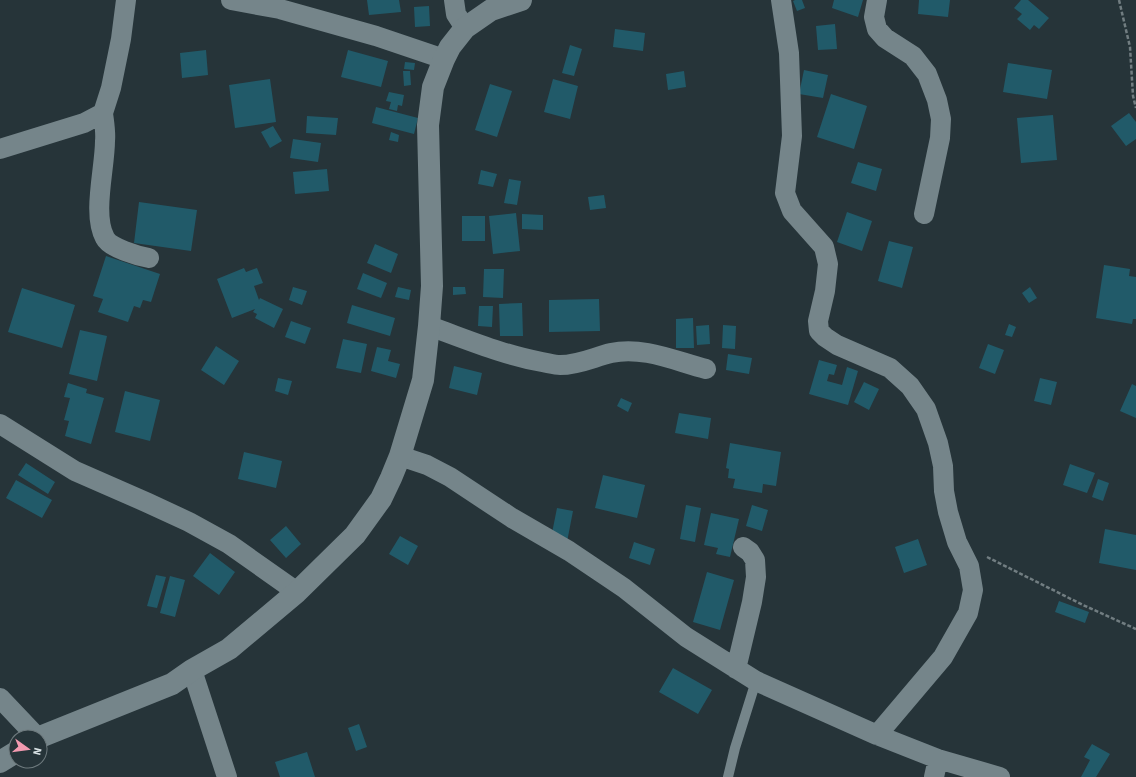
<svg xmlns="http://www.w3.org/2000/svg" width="1136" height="777" font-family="'Source Sans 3',sans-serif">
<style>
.building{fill:#215a69}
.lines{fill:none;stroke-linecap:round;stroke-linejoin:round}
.path{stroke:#717d81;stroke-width:2.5;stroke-dasharray:4 2;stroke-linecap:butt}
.service{stroke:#75858a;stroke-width:10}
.minor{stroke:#75858a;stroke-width:20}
.tertiary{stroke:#75858a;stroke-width:22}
</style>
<rect width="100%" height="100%" fill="#263439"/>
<!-- building -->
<path class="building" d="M367,0h32l2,12 -32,3z
M795,0h7l3,8 -8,3 -4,-10z
M834,0h29l-5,17 -26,-9z
M919,0h31l-2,17 -30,-3z
M1021,0h7l21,18 -10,11 -5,-4 -4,5 -13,-11 5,-5 -8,-6z
M429,6l1,20 -15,1 -1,-20z
M835,24l2,25 -19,1 -2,-24z
M615,29l30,4 -2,18 -30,-4z
M570,45l12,4 -8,27 -12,-3z
M206,50l2,25 -26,3 -2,-25z
M348,50l40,11 -7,26 -40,-10z
M405,62l10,1 -1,7 -10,-1z
M1008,63l44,7 -5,29 -44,-7z
M804,70l24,5 -5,23 -24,-4z
M403,71h7l1,14 -7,1z
M684,71l2,16 -18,3 -2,-16z
M270,79l6,43 -41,6 -6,-43z
M553,79l25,7 -8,33 -26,-7z
M490,84l22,7 -15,46 -22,-7z
M389,92l15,3 -2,11 -4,-1 -1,6 -8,-2 2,-7 -5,-1z
M831,94l36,12 -13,43 -37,-12z
M376,107l42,11 -4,16 -42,-11z
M1129,113l7,9v17l-10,7 -15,-20z
M1053,115l4,45 -36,3 -4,-45z
M307,116l31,2 -2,17 -30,-2z
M273,126l9,15 -12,7 -9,-16z
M391,132l8,3 -1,7 -9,-2z
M293,139l28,4 -3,19 -28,-4z
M858,162l24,7 -6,22 -25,-8z
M327,169l2,22 -34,3 -2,-22z
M481,170l16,4 -4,13 -15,-3z
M509,179l12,2 -4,24 -13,-2z
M604,195l2,13 -16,2 -2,-13z
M139,202l58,8 -6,41 -57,-8z
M847,212l25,9 -10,30 -25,-9z
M516,213l4,38 -27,3 -4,-38z
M522,214l21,1v15l-21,-1z
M462,216h23v25h-23z
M889,241l24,6 -11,41 -24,-7z
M375,244l23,10 -7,19 -24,-10z
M106,256l54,18 -9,28 -8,-2 -3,8 -6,-2 -6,16 -30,-10 5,-13 -10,-3z
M1104,265l26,4 -1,7 7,1v42h-3l-1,5 -36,-6z
M244,268l2,4 11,-4 6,15 -9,3 5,14 1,-2 23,11 -9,19 -19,-10 2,-4 -4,-2 2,-3 -23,9 -15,-39z
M484,269h20l-1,29 -20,-1z
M363,273l24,10 -6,15 -24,-9z
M293,287l14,4 -5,14 -13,-5z
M398,287l13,3 -2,10 -14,-3z
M453,287h12l1,7 -13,1z
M1030,287l7,11 -8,5 -7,-10z
M22,288l53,17 -13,43 -54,-16z
M599,299l1,32 -51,1v-32z
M522,303l1,33h-23l-1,-32z
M352,305l43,13 -5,18 -43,-13z
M479,306h14l-1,21 -14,-1z
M693,318l1,30h-18v-29z
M291,321l20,7 -6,16 -20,-7z
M1009,324l7,3 -4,10 -7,-2z
M709,325l1,19 -13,1 -1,-19z
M723,325l13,1 -1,23 -13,-1z
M80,330l27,6 -10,45 -28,-7z
M343,339l24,5 -6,29 -25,-5z
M988,344l16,6 -9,24 -16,-6z
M216,346l23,15 -15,24 -23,-15z
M377,347l14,3 -3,11 12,3 -4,14 -25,-7z
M728,354l24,4 -3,16 -23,-4z
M819,360l18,5 -3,10 -5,-1 -2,7 15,4 5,-18 11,4 -10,34 -39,-11z
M454,366l28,7 -5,22 -28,-7z
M278,378l14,3 -4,14 -13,-4z
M1040,378l17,4 -6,23 -17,-4z
M864,382l15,7 -10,21 -15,-8z
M68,383l19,6 -1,4 18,5 -13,46 -26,-8 4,-15 -5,-1 6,-22 -6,-1z
M1132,384l4,2v32l-16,-7z
M125,391l35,9 -10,41 -35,-9z
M621,398l11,5 -4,9 -11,-6z
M679,413l32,5 -3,21 -33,-6z
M730,443l51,9 -5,34 -13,-2 -1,9 -29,-5 2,-9 -7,-1 1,-9 -3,-1z
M244,452l38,9 -6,27 -38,-9z
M26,463l29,19 -7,12 -30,-19z
M1070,464l25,9 -8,20 -24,-8z
M603,475l42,10 -8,33 -42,-10z
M1098,479l11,4 -6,18 -11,-4z
M16,480l36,20 -10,18 -36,-20z
M686,505l15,3 -6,34 -15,-3z
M752,505l16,5 -6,21 -16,-5z
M557,508l16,3 -6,31 -16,-4z
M711,513l28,6 -9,38 -14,-3 2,-6 -14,-3z
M286,526l15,18 -15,14 -16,-18z
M1105,529l31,6v35l-37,-7z
M400,536l18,10 -10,19 -19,-11z
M918,539l9,26 -23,8 -9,-26z
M634,542l21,7 -5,16 -21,-7z
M210,553l25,19 -16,23 -26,-19z
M707,572l27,8 -14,50 -27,-8z
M156,575l10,2 -9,31 -10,-2z
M170,576l15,4 -10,37 -15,-4z
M1059,601l30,11 -4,11 -30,-11z
M673,668l39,22 -14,24 -39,-22z
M359,724l8,23 -11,4 -8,-23z
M1092,744l18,10 -14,23h-15l9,-17 -6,-3z
M307,752l8,25h-35l-5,-15z"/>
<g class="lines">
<!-- path -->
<path class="path" d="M1119,0l11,47 3,49 3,12
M987,557l96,48 53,24"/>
<!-- service -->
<path class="service" d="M728,777l7,-29 21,-67"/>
<!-- minor -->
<path class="minor" d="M231,0l49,9 96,27 68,23
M454,0l2,14 9,14
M781,0l8,53 3,83 -7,57 7,18 32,36 4,17 -3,27 -7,30 1,10 6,6 12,8 53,23 20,18 16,23 12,34 5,23 1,25 4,21 9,30 12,24 4,24 -5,23 -25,44 -66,78
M877,0l-3,17 3,12 8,9 28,18 14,18 10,26 4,19 -1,19 -16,76
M103,113c1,9 3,19 2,28 0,27 -13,74 0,97 5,10 33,18 44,20
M0,149l84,-26 19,-10 8,-25 10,-49 5,-39
M429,326c37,13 74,29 113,36 6,1 13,3 18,3 19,0 34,-8 51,-12 32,-7 64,8 95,16
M0,424l75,47 73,32 41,19 40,22 68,48
M400,456l27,9 23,12 62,41 57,33 55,37 62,49 70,44 121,54 61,24 62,18
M736,669l16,-67 4,-25 -1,-17 -5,-8 -7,-5
M192,670l35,107
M0,698l37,39
M934,777l4,-18"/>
<!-- tertiary -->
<path class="tertiary" d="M40,737l132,-53 20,-14 37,-21 68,-57 58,-57 26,-36 10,-21 9,-22 23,-76 6,-54 3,-40 -4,-161 5,-38 11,-28 6,-12 15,-19 26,-18 30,-10
M0,762l16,-10"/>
</g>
<!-- north arrow -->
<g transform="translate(28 749) rotate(104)"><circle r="19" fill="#263439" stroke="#6e7a7e"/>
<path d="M0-3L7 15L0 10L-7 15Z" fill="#f29ab0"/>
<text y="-6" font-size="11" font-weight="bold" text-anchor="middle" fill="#dae3e6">N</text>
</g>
</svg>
